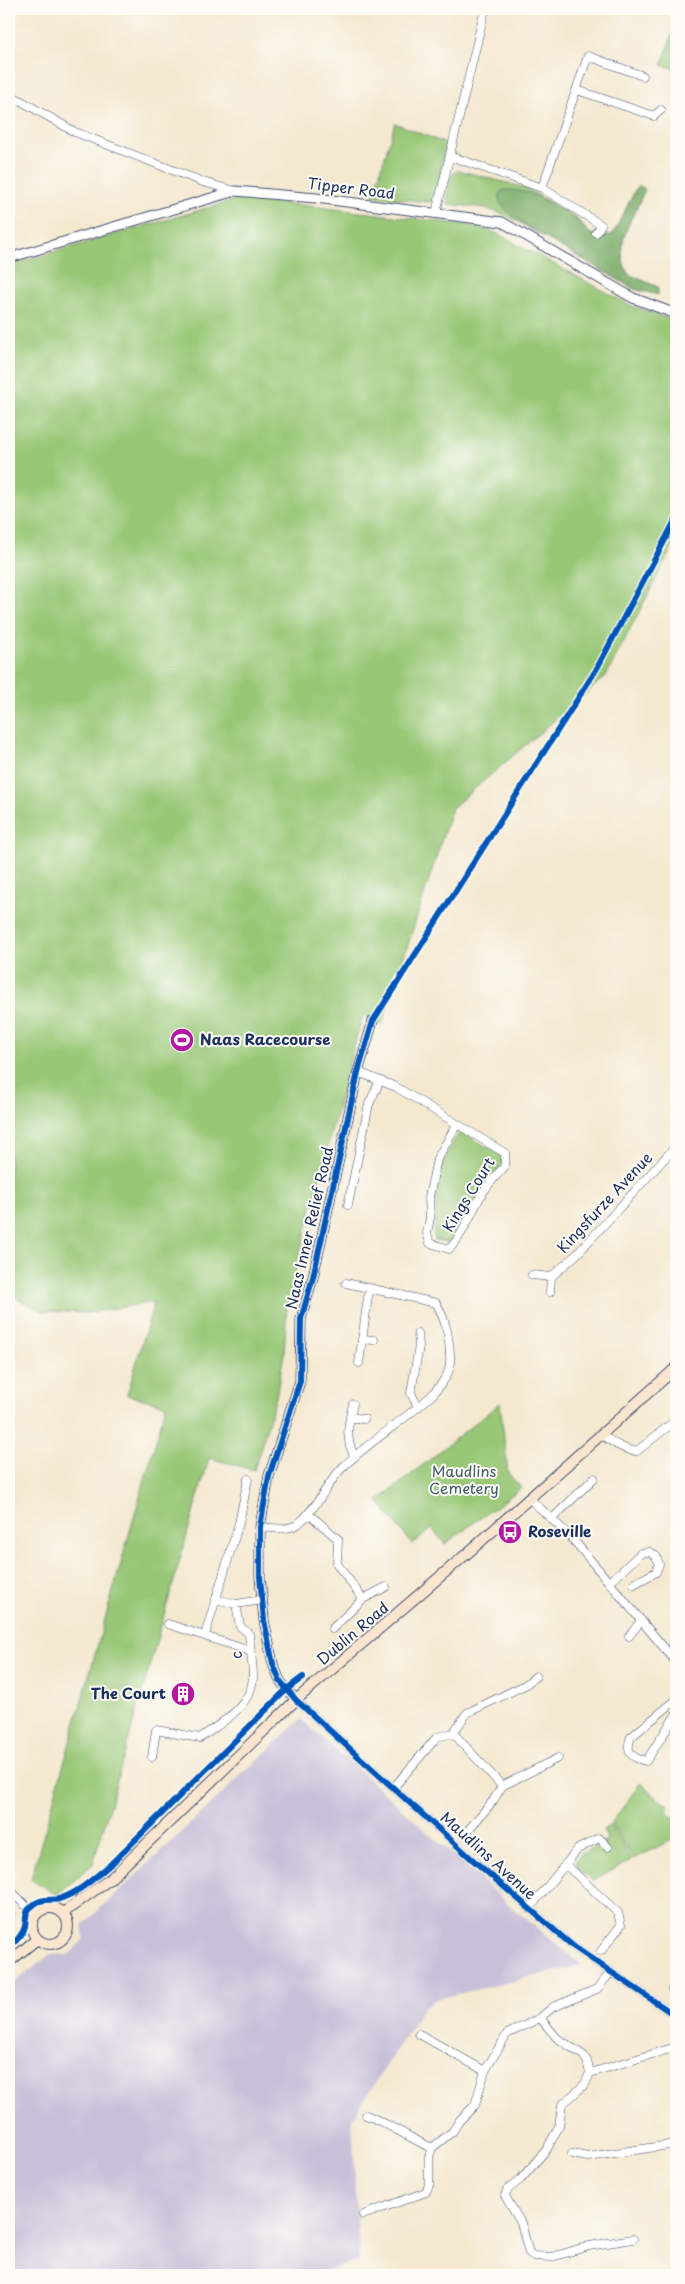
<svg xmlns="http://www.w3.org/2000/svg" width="685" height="2284" font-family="'Playpen Sans',sans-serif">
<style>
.industrial{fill:#c8c0d8}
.green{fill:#98c776;stroke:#5a7b6a}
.forest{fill:#7aac67;stroke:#4a6e62}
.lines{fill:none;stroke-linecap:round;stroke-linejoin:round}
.minor-casing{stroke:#3c4b6f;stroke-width:9}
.tertiary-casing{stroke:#3c4b6f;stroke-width:11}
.secondary-casing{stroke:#3c4b6f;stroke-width:12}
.minor{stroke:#fff;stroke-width:8}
.tertiary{stroke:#fff;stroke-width:9}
.secondary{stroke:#fbe5cf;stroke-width:10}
.cycleway-casing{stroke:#fdfcf7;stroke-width:9}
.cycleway{stroke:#0057b8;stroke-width:6}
.labels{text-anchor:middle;stroke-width:4;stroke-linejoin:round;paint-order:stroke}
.street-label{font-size:15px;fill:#1b2f5e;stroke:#fdfcf7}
.poi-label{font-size:15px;font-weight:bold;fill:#1b2f5e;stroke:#fdfcf7;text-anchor:start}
.park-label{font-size:15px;fill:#405d65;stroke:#fdfcf7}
</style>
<rect width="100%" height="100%" fill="#fdfcf7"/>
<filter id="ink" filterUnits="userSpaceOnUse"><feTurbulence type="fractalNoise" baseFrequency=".02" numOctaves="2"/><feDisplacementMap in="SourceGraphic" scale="10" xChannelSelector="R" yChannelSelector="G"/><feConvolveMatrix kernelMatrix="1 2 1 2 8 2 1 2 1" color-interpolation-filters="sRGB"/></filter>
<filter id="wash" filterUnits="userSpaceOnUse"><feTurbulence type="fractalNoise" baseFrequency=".0096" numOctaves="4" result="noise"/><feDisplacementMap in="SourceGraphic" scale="20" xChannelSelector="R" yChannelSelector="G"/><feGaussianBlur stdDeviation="1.12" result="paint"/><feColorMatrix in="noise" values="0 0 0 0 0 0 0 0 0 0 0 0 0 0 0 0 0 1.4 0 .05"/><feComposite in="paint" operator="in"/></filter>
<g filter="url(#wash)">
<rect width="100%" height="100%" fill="#f4e8cf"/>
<!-- industrial -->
<path class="industrial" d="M301,1719l206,184 75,62 -146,34 -12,8 -72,112 7,141 -37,12 1,3h-314v-288l42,-33 18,1 15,-16 -2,-13z
M9,1902l4,4 2,9 -6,11z"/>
<!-- green -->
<path class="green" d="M675,26h1v43l-14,-4z
M395,123l51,21 -11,54 -6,4 -56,-6z
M458,170l68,18 50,30 9,13 7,3 6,3 15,-3 25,-49 7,4c-12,31 -33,53 -17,85l30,13v8l-24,-6 -126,-73 -23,-8 -37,-4c-2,-11 0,-29 10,-34z
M242,198l227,27 27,8 136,73 44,15v219l-70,136 -154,132 -70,217 -19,-9 -12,40 -64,248 -3,50 -8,43 -22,73 -45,-12 -116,406 -36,31 -26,-16 135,-474 -39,-10 27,-93 -67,11 -45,-2 -33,-17v-1029z
M461,1132l42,24c0,17 -19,30 -27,43 -9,13 -15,36 -26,44l-15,-3c-3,-8 1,-14 1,-23 0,-30 4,-62 25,-85z
M500,1403l8,70 13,15 -76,56 -13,-15 -20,15 -34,-43z
M641,1782l7,9 20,15 -1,6 9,7v19l-43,21 -22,-35z
M610,1825l21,35 -38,21 -16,-13 -1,-9c10,-10 20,-11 31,-20l-4,-9z"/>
<!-- forest -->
<path class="forest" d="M638,185l7,4c-12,31 -33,53 -17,85l30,13v8l-24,-6 -97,-56 -29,-21 -8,-9 -1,-8 2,-4c20,-6 59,14 74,27 9,6 11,17 23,19 6,1 10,-1 15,-3z"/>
</g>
<g filter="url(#ink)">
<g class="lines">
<!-- minor casing -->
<g class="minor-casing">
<path id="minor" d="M577,90l77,26 7,-6
M9,94l66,38 128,50 32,9
M450,156l92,32 59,37 -5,8
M542,188l46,-132 55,20
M436,213l49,-204
M358,1072l38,15 109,66v13c-8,9 -17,18 -23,28 -11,18 -19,42 -33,55l-19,-6 -3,-10 3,-15 -1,-21 8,-38 20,-35
M348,1205l21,-101 11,-23
M532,1275l19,2 -1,15
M551,1277l26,-23 99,-108
M418,1333l1,13 -8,47 7,14
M362,1339l12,1
M359,1363l10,-74
M353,1404c-5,20 -8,33 1,52
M350,1417l14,2
M600,1434c11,7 24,17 37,17l39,-31
M529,1498l42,39 105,125
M309,1514l29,25 -1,25 26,35
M552,1519l42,-41
M260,1527c13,1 27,4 38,-3 19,-15 28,-40 45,-57 28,-27 62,-47 90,-73 7,-9 17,-19 17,-31 1,-19 -4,-44 -14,-60l-90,-20
M609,1583l32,-30 9,-1 6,4 3,8 -3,8 -22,12
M216,1599l20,5 26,-4
M168,1624l82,27
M332,1629l31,-30 23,-12
M205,1635l34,-112 9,-44
M629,1636l12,-15
M296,1700l177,160 101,87 102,69
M676,1700l-45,37c-6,15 0,21 15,24l30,-46
M453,1733l49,53 56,-28
M152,1757l4,-27 44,8c21,-15 51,-31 53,-60 0,-15 -3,-30 -4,-44l-9,-8 -4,-22
M394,1787l43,-50 16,-4 14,-20 58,-28 11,-9
M464,1835l29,-34 9,-15
M565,1864l53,49 3,12 -20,26
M9,1889l26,26
M529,1909l49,-60 21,-11 9,9
M672,1989l4,-1
M540,2018l17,20 26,17 4,6 3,12 -5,11 -23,21 -3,21 -12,23 -26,30 -14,11 -2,6 16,27 8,30 5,3 18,1 37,-11 44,-7
M419,2034l66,37
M590,2073l86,-26
M366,2115c23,9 43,23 66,33
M572,2154l16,3 88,-13
M363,2215l63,-23 3,-7v-28l3,-9 21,-17 6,-10 16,-16 10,-34 22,-37 33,-16 13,-11 44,-18 14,-17"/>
</g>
<!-- tertiary casing -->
<g class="tertiary-casing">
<path id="tertiary" d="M9,258l226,-67 81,7 186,24 131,76 43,16
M296,1700l-16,-19 -7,-17 -9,-44 -4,-43v-50l9,-51 31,-95 1,-62 12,-42 45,-205 15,-51"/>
</g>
<!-- secondary casing -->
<g class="secondary-casing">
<path id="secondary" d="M32 1926a18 18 0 1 1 36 0a18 18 0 1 1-36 0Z
M63,1913l47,-34 186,-179 174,-149 206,-183
M9,1962l28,-23"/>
</g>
<!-- minor -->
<use href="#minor" class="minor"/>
<!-- tertiary -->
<use href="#tertiary" class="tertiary"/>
<!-- secondary -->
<use href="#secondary" class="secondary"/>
<!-- cycleway casing -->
<g class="cycleway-casing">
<path id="cycleway" d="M676,519l-80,151 -223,351 -15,51 -45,205 -12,42 -1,62 -31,95 -9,51v50l4,43 9,44 7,17 16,19 177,160 101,87 102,69
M9,1947c7,-6 14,-12 16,-21 2,-13 -1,-14 11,-23 7,-5 16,-2 23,-4 20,-6 36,-22 52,-35l176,-175 16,-12"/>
</g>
<!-- cycleway -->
<use href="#cycleway" class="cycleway"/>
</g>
</g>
<!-- icons -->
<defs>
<g id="stadium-disc" transform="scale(1.25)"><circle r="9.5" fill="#b5179e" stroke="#fdfcf7"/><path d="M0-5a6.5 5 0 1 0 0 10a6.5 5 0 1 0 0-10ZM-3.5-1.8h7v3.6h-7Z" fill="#fff"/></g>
<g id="bus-disc" transform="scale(1.25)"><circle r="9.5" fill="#b5179e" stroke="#fdfcf7"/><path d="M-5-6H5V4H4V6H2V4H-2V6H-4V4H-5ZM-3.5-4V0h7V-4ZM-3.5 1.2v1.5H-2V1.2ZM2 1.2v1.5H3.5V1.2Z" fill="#fff"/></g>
<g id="building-disc" transform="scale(1.25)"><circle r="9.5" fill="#b5179e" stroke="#fdfcf7"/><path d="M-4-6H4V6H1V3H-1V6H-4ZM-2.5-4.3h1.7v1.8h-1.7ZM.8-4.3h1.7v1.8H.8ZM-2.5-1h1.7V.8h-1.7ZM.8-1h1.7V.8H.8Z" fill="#fff"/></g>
</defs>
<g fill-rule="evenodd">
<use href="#stadium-disc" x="182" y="1040"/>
<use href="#bus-disc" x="510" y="1532"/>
<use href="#building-disc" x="183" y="1694"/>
</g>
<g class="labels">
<!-- street labels -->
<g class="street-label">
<text transform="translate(351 189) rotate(7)" y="5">Tipper Road</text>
<text transform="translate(469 1195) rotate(-58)" y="5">Kings Court</text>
<text transform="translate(605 1203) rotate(-47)" y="5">Kingsfurze Avenue</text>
<text transform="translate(310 1228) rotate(-77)" y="5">Naas Inner Relief Road</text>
<text transform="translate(353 1634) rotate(-40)" y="5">Dublin Road</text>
<text transform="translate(237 1655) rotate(-95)" y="5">c</text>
<text transform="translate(488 1856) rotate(42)" y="5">Maudlins Avenue</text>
</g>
<!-- poi labels -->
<g class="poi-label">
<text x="200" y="1045">Naas Racecourse</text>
<text x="528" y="1537">Roseville</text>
<text x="166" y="1699" text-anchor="end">The Court</text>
</g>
<!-- park labels -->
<g class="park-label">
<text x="464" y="1477">Maudlins<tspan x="464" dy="17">Cemetery</tspan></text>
</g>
</g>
<!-- margin -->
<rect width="685" height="2284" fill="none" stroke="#fdfcf7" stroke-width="30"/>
</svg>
